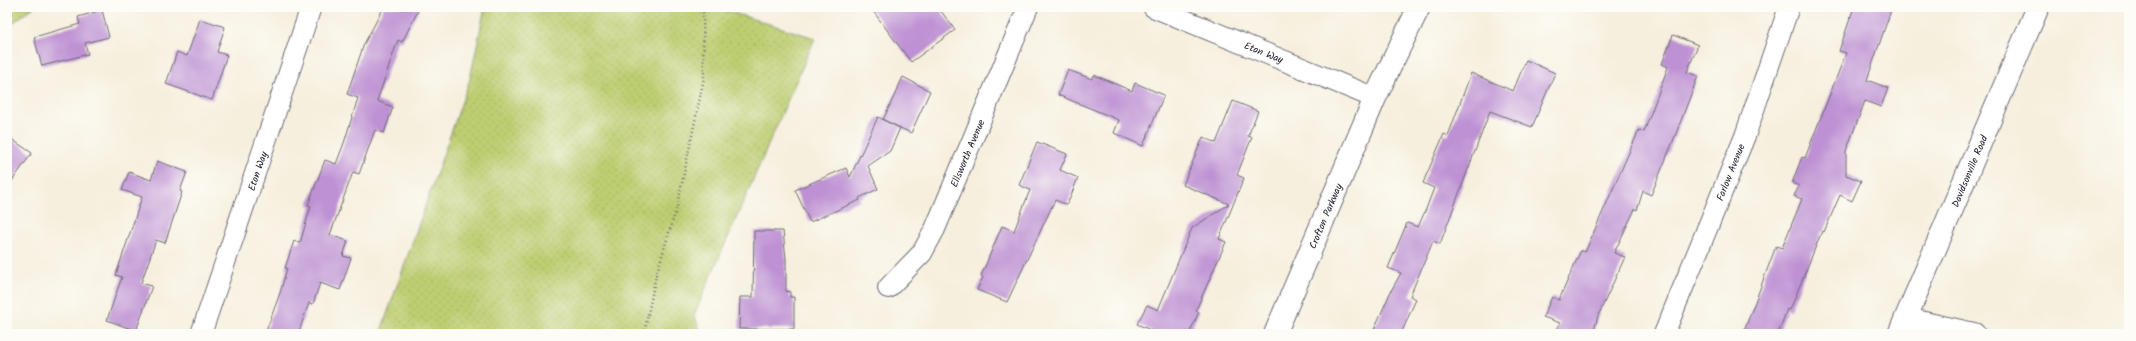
<svg xmlns="http://www.w3.org/2000/svg" width="2136" height="341" font-family="Kalam,sans-serif">
<style>
.grass{fill:url(#grass-dots);stroke:#707856}
.building{fill:#bd91d3}
.lines{fill:none;stroke-linecap:round;stroke-linejoin:round}
.minor-casing{stroke:#6c6a74;stroke-width:22}
.tertiary-casing{stroke:#6c6a74;stroke-width:24}
.secondary-casing{stroke:#6c6a74;stroke-width:24}
.path{stroke:#6c6a74;stroke-width:2.5;stroke-dasharray:1 3;stroke-linecap:butt}
.minor{stroke:#fff;stroke-width:20}
.tertiary{stroke:#fff;stroke-width:22}
.secondary{stroke:#fff;stroke-width:22}
.labels{text-anchor:middle;stroke-width:3;stroke-linejoin:round;paint-order:stroke}
.street-label{font-size:10px;fill:#22223b;stroke:#fdfcf7}
</style>
<defs>
<pattern id="grass-dots" width="8" height="8" patternUnits="userSpaceOnUse"><rect width="8" height="8" fill="#bdce71"/><path d="M2 2h.1M6 6h.1" fill="none" stroke="#a2b163" stroke-width="1.8" stroke-linecap="round"/></pattern>
</defs>
<rect width="100%" height="100%" fill="#fdfcf7"/>
<filter id="ink" filterUnits="userSpaceOnUse"><feTurbulence type="fractalNoise" baseFrequency=".025" numOctaves="2"/><feDisplacementMap in="SourceGraphic" scale="8" xChannelSelector="R" yChannelSelector="G"/><feConvolveMatrix kernelMatrix="1 2 1 2 8 2 1 2 1" color-interpolation-filters="sRGB"/></filter>
<filter id="wash" filterUnits="userSpaceOnUse"><feTurbulence type="fractalNoise" baseFrequency=".012" numOctaves="4" result="noise"/><feDisplacementMap in="SourceGraphic" scale="16" xChannelSelector="R" yChannelSelector="G"/><feGaussianBlur stdDeviation="0.9" result="paint"/><feColorMatrix in="noise" values="0 0 0 0 0 0 0 0 0 0 0 0 0 0 0 0 0 1.4 0 .05"/><feComposite in="paint" operator="in"/></filter>
<g filter="url(#wash)">
<rect width="100%" height="100%" fill="#f6efdd"/>
<!-- grass -->
<path class="grass" d="M7,7h27l-27,20z
M485,7h229l101,31 -121,277 8,19h-322l90,-255z"/>
<g id="blocks">
<!-- building -->
<path class="building" d="M384,7h36l-18,35 -4,-2 -21,61 16,6 -9,26 -9,-3 -16,44 -6,-2 -23,63 18,6 -5,15 8,2 -11,32 -20,-7 -7,21 -4,-1 -11,31h-33l15,-41 7,-25h-2l9,-27 6,2 11,-37 -3,-1 17,-45 11,4 8,-21 14,-45 -11,-4 17,-50z
M870,7h68l17,23 -44,32z
M1854,7h38l-25,73 21,8 -7,19 -16,-6 -19,50v24l15,6 -9,20 -12,-6 -16,37 -2,-1 -32,79 -3,-1 -9,25h-35l33,-88 6,2 20,-49 -8,-3 5,-10 -7,-3 10,-26 3,1 41,-105 -7,-2z
M102,10l7,27 -24,6 3,11 -46,12 -8,-29 46,-13 -2,-7z
M200,19l25,8 -8,25 10,3 -15,45 -46,-16 11,-32 10,4z
M1673,35l25,10 -11,27 11,4 -26,68 -21,51 -8,-4 -6,19 -2,-1 -21,44 11,4 -27,59 -5,18h-38l5,-11 -17,-6 9,-20 7,3 22,-50 4,2 54,-122 5,2 24,-65 -6,-3z
M1526,60l29,13 -23,54 -42,-16 -50,133 -7,-3 -23,55 6,3 -15,35h-29l19,-43 10,-18 -13,-5 19,-45 11,4 8,-18 8,-21 -11,-5 21,-49 4,2 23,-63 42,18z
M1068,70l24,9 2,-4 38,16 3,-8 29,12 -21,51 -29,-13 5,-13 -61,-25z
M903,77l27,14 -19,42 -28,-13z
M1233,101l25,10 -10,25 4,1 -15,38 7,3 -25,61 7,3 -30,68 3,2 -10,22h-30l-22,-10 10,-19 11,5 34,-82 37,-24 -46,-19 20,-48 13,6z
M878,117l22,11 -10,23 -22,15 10,23 -19,9 1,2 -50,22 -15,-32 51,-22 4,9z
M7,136l25,17 -25,35z
M1037,142l30,12 -7,16 18,8 -11,27 -12,-5 -48,102 -30,-12 6,-13 -2,-1 21,-50 12,5 16,-41 -11,-5z
M157,161l30,11 -7,19 2,1 -17,51 -9,-3 -15,43 11,3 -16,45 -29,-11 15,-43 -6,-2 26,-78 -20,-7 7,-18 22,8z
M754,231h29l3,28v32l4,1v5h4v32h-55l1,-32h13z"/>
</g>
</g>
<g filter="url(#ink)">
<use href="#blocks" fill-opacity="0" stroke="#6c6a74" stroke-width="1"/>
<g class="lines">
<!-- minor casing -->
<g class="minor-casing">
<path id="minor" d="M1153,7l222,91
M888,288l34,-35 13,-24 93,-222
M201,334l110,-327
M1664,334l81,-198 44,-129"/>
</g>
<!-- tertiary casing -->
<g class="tertiary-casing">
<path id="tertiary" d="M1906,319l68,15
M1275,334l100,-236 44,-91"/>
</g>
<!-- secondary casing -->
<g class="secondary-casing">
<path id="secondary" d="M1899,334l139,-327"/>
</g>
<!-- path -->
<path class="path" d="M644,334l12,-59 21,-68 27,-129 -1,-71"/>
<!-- minor -->
<use href="#minor" class="minor"/>
<!-- tertiary -->
<use href="#tertiary" class="tertiary"/>
<!-- secondary -->
<use href="#secondary" class="secondary"/>
</g>
</g>
<g class="labels">
<!-- street labels -->
<g class="street-label">
<text transform="translate(1264 52) rotate(22)" y="4">Eton Way</text>
<text transform="translate(967 153) rotate(-67)" y="4">Ellsworth Avenue</text>
<text transform="translate(257 171) rotate(-71)" y="4">Eton Way</text>
<text transform="translate(1969 171) rotate(-67)" y="4">Davidsonville Road</text>
<text transform="translate(1730 172) rotate(-68)" y="4">Farlow Avenue</text>
<text transform="translate(1325 216) rotate(-67)" y="4">Crofton Parkway</text>
</g>
</g>
<!-- margin -->
<rect width="2136" height="341" fill="none" stroke="#fdfcf7" stroke-width="24"/>
</svg>
